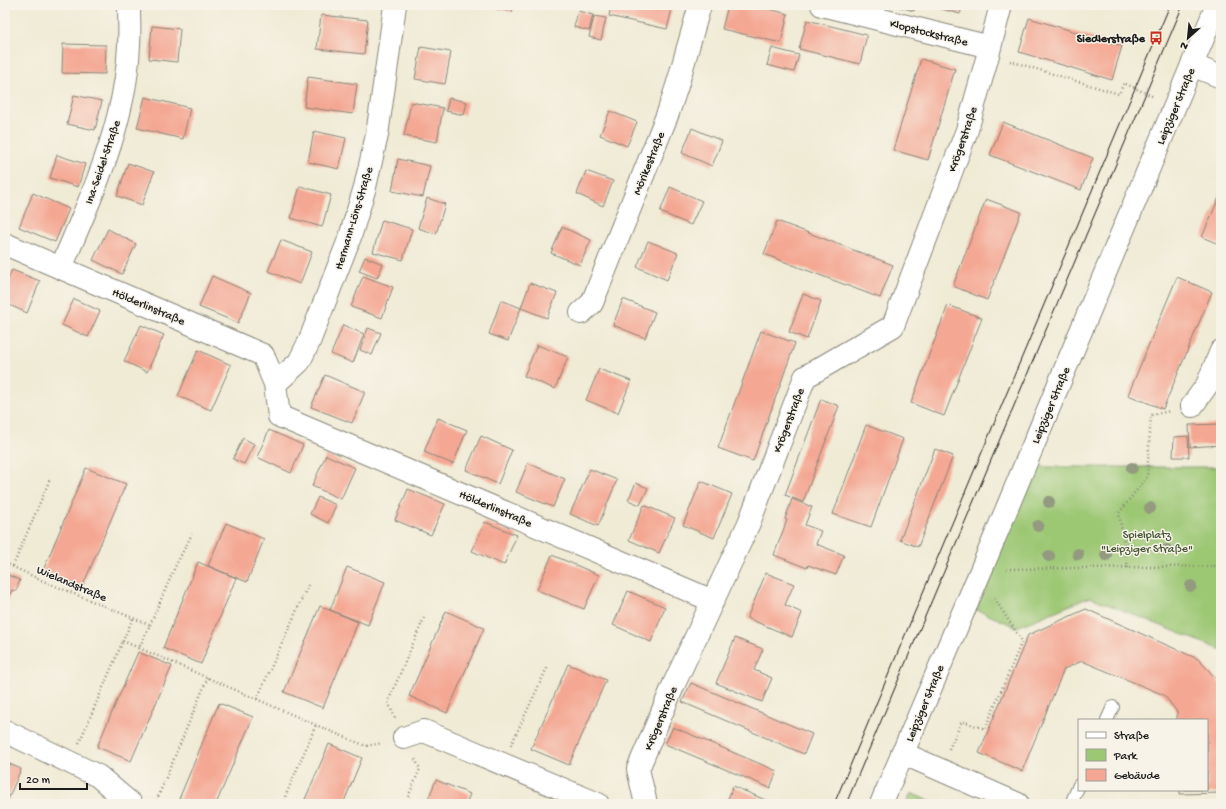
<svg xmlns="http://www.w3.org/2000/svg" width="1226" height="809" font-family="'Gochi Hand',sans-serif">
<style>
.green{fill:#9cc773;stroke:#5c7248}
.building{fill:#f4a793}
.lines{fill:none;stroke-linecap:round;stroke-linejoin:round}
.service-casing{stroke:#868478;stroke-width:14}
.minor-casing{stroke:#868478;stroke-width:24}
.tertiary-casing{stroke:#868478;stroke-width:24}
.path{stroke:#868478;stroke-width:2.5;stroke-dasharray:1 3;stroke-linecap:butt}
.service{stroke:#fff;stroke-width:12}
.minor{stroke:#fff;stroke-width:22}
.tertiary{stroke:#fff;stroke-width:22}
.tram{stroke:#1c1c1c;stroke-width:1}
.tree{fill:#949a80}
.labels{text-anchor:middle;stroke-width:3;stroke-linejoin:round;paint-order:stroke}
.street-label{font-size:12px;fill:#1c1c1c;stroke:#f7f3e8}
.poi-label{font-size:12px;font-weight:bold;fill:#1c1c1c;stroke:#f7f3e8;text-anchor:end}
.park-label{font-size:12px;fill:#49583a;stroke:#f7f3e8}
</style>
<rect width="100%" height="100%" fill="#f7f3e8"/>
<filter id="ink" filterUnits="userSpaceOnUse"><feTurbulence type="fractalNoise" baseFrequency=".025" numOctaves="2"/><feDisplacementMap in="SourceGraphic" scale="8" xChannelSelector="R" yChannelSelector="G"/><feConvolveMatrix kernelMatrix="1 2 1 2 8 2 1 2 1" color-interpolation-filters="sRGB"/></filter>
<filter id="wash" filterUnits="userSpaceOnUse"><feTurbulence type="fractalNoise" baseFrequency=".012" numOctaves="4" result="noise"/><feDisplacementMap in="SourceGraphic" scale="16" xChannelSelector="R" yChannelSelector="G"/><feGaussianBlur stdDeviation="0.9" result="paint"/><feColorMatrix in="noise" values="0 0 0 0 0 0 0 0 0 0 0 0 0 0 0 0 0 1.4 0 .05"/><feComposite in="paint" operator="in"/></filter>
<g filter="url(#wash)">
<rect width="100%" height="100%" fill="#f0ebd5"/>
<!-- green -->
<path class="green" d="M1035,467h186v183l-131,-53 -73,30 -43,-18z
M911,793l25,11h-30z"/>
<g id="blocks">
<!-- building -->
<path class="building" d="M491,5h23l-2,7 -22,-5z
M611,5h62l-6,24 -58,-13z
M728,5h25l35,9 -7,29 -59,-14z
M893,5h22l-1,6z
M927,5h36l-3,9z
M578,11l15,4 -4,16 -15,-4z
M321,15l47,5 -4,34 -47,-5z
M594,16l12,2 -5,22 -12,-3z
M1029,18l93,28 -10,34 -93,-28z
M807,20l60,15 -7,29 -61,-15z
M152,26l28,3 -3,33 -28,-3z
M63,44l43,1 -1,29 -43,-1z
M421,47l30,5 -6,32 -30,-5z
M772,48l27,7 -5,17 -27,-7z
M921,59l34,10 -27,91 -35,-10z
M308,77l49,7 -4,30 -49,-7z
M74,95l28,6 -7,29 -28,-6z
M145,97l45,11 -7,31 -46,-11z
M449,98l18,4 -3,13 -18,-4z
M411,102l32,6 -6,34 -33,-6z
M610,111l27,11 -10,24 -27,-11z
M1003,122l90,36 -12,32 -91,-35z
M692,128l30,13 -10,25 -30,-13z
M314,131l32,7 -7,31 -31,-7z
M57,155l28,9 -7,23 -28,-9z
M398,159l32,7 -7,31 -31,-6z
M128,163l26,9 -12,33 -25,-9z
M586,171l27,10 -10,25 -26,-12z
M300,186l31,9 -9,32 -31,-9z
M670,187l32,14 -11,24 -31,-13z
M33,193l36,16 -14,33 -36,-15z
M1221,193v52l-19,-8z
M427,198l18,6 -9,30 -18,-6z
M986,199l35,13 -34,88 -34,-14z
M382,220l30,9 -9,31 -30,-8z
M777,221l116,44 -13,33 -116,-44z
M562,227l29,13 -11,25 -29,-12z
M108,229l28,15 -14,30 -29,-14z
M281,240l31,12 -12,32 -32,-13z
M648,241l30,12 -11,27 -30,-13z
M365,257l18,7 -6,14 -18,-7z
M12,270l28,11 -13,32 -22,-10v-17z
M212,276l39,17 -13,30 -39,-16z
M363,276l30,11 -11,31 -31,-11z
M1177,277l35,15 -49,117 -35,-14z
M530,283l27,10 -10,25 -26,-10z
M803,294l18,7 -14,38 -18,-7z
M74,299l26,12 -12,26 -26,-12z
M623,299l32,13 -10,26 -32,-13z
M501,300l20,8 -13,33 -19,-7z
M948,305l34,13 -38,98 -33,-13z
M141,325l23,10 -17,37 -23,-11z
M343,325l21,9 -11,29 -22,-9z
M368,328l13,5 -9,22 -12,-5z
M761,331l34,12 -42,118 -35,-13z
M537,345l31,12 -13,32 -31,-13z
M198,350l33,15 -20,45 -33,-14z
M599,369l32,12 -13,32 -32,-13z
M325,375l40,17 -13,31 -41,-16z
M821,399l18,7 -36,96 -18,-7z
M438,418l29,12 -14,34 -29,-12z
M1221,424v21l-31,2 -1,-22z
M866,425l37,14 -32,88 -38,-13z
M269,430l34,15 -12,28 -34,-16z
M481,436l31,14 -14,34 -32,-14z
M1188,436l1,21h-16l1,-20z
M243,438l11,6 -10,20 -11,-5z
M935,449l18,7 -35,91 -18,-7z
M326,455l29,13 -14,31 -29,-13z
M528,463l37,16 -12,28 -37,-15z
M86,468l40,16 -45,106 -39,-17z
M590,469l27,11 -19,46 -28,-12z
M701,481l31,13 -18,44 -31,-13z
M636,483l12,5 -8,17 -12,-5z
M408,489l37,15 -14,31 -36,-15z
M318,497l18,8 -8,18 -18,-9z
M792,499l20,8 -7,18 16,6 -5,13 28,11 -8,20 -28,-10 -1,3 -33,-13 13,-35 -2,-1z
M644,505l31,13 -16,35 -30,-13z
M485,522l32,13 -13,30 -32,-14z
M226,523l38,16 -17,43 -39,-16z
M552,555l47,20 -15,34 -47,-19z
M198,562l38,16 -35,86 -38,-16z
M347,567l38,15 -17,43 -38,-15z
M766,573l28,11 -9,21 17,8 -10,24 -45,-19z
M5,574l15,6 -4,11 -4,-1 -7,16z
M628,591l37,16 -14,35 -38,-17z
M320,606l38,16 -35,86 -39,-16z
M1086,609l112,50 23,25v109l-41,1v-4h27v-70h-30v-8l-13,-17 -82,-34 -18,8 -42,102 -43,-18 49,-118z
M446,611l38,17 -37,85 -38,-17z
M735,638l28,11 -9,21 18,8 -10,24 -46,-19z
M138,652l34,14 -41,95 -34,-14z
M568,664l38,16 -37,85 -38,-16z
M691,683l121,51 -8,20 -122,-52z
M219,703l34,14 -37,87h-25l-12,-5z
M673,727l104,44 -7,17 -105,-44z
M329,744l33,14 -19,46h-40z
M5,762l16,7 -15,35h-1z
M436,780l34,14 -4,10h-40z
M733,786l37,16 -1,2h-43z"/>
</g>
</g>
<g filter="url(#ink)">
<use href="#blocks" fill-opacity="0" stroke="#868478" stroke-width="1"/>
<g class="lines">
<!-- service casing -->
<g class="service-casing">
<path id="service" d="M1107,720l6,-13
M1071,804l8,-19"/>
</g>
<!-- minor casing -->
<g class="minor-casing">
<path id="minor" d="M395,5l-7,52 -11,78 -12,52 -15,50 -41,105 -10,20 -24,22 4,32 434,185
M822,5l168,42
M1192,65l29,12
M5,244l258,111 12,29
M61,268c21,-50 44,-99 57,-151 6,-23 10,-48 11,-72 1,-13 0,-27 0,-40
M581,313l11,-10 76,-190 9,-27 23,-81
M1192,406l15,-21 14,-34
M5,731l93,45 33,28
M404,738l20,-7 174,73
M902,753l116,51
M646,804l-8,-35 36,-85 75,-161 56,-146 88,-51 74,-196 21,-75 13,-50"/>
</g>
<!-- tertiary casing -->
<g class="tertiary-casing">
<path id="tertiary" d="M881,804l101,-236 235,-563"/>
</g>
<!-- path -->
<path class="path" d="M1010,61l109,33 5,-11 30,14
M5,563l38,18 107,44 -11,23 -16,-7 10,-23
M13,566l37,-87
M1128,568l-9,-55 28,-36 4,-62 20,-4
M1006,569l215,-3
M150,625l25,-58 17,-33
M139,648l177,77 50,21 16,-3
M257,699l52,-116
M395,718l-7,-16 36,-84
M79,743l44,-102
M511,745l36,-77
M949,749l13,-28 23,8 37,-88 -28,-43
M155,804l53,-127
M282,804l34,-79
M405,804l15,-35 -6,-12
M525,804l2,-6"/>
<!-- service -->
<use href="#service" class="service"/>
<!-- minor -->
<use href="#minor" class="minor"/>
<!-- tertiary -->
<use href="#tertiary" class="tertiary"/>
<!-- tram -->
<path class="tram" d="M834,804l336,-799
M846,804l337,-799"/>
</g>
<!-- trees -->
<g class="tree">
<circle cx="1132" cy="468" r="6"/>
<circle cx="1049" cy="502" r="6"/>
<circle cx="1150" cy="508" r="6"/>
<circle cx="1038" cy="526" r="6"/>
<circle cx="1167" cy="550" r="6"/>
<circle cx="1078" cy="554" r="6"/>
<circle cx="1106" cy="555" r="6"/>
<circle cx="1049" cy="556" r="6"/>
<circle cx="1191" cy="586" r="6"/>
</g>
</g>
<!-- icons -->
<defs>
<g id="bus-bare" transform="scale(1.08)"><path d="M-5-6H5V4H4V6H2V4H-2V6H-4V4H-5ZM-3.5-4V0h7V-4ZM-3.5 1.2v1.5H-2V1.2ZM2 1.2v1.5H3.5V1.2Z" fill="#c8321e" stroke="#f7f3e8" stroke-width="2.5" paint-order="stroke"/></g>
</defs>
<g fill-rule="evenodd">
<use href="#bus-bare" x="1156" y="38"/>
</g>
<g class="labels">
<!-- street labels -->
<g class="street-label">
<text transform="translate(929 32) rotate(14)" y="4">Klopstockstraße</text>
<text transform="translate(1175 106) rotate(-67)" y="4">Leipziger Straße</text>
<text transform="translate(962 139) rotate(-71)" y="4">Krögerstraße</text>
<text transform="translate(102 162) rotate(-71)" y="4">Ina-Seidel-Straße</text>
<text transform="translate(648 163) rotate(-68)" y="4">Mörikestraße</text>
<text transform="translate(353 218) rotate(-73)" y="4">Hermann-Löns-Straße</text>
<text transform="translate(149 306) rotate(23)" y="4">Hölderlinstraße</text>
<text transform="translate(1050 405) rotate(-67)" y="4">Leipziger Straße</text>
<text transform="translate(788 420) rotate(-69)" y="4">Krögerstraße</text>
<text transform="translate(496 508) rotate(23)" y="4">Hölderlinstraße</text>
<text transform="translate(72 583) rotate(23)" y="4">Wielandstraße</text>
<text transform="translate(924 703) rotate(-67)" y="4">Leipziger Straße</text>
<text transform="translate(660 718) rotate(-67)" y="4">Krögerstraße</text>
</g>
<!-- poi labels -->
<g class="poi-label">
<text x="1145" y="42">Siedlerstraße</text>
</g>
<!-- park labels -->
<g class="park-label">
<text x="1147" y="538">Spielplatz<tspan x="1147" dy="14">"Leipziger Straße"</tspan></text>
</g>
</g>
<!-- margin -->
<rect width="1226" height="809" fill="none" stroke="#f7f3e8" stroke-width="20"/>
<!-- legend -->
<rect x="1078" y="719" width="130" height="72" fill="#f7f3e8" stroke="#9f9d96"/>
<rect x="1086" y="732" width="20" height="6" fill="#ffffff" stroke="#9f9d96"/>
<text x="1114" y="739" font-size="12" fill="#1c1c1c">Straße</text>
<rect x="1086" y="749" width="20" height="12" fill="#9cc773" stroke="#9f9d96"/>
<text x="1114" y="759" font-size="12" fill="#1c1c1c">Park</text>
<rect x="1086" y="769" width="20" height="12" fill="#f4a793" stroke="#9f9d96"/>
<text x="1114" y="779" font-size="12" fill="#1c1c1c">Gebäude</text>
<!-- north arrow -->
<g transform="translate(1188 38) rotate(207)" stroke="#f7f3e8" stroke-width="3" paint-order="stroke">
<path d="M0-3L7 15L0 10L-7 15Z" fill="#1c1c1c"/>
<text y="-6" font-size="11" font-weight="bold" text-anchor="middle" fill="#1c1c1c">N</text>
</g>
<!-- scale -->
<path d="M20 783v6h67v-6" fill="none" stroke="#1c1c1c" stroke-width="2"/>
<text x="26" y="783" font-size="12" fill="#1c1c1c" stroke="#f7f3e8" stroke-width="3" paint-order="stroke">20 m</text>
</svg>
